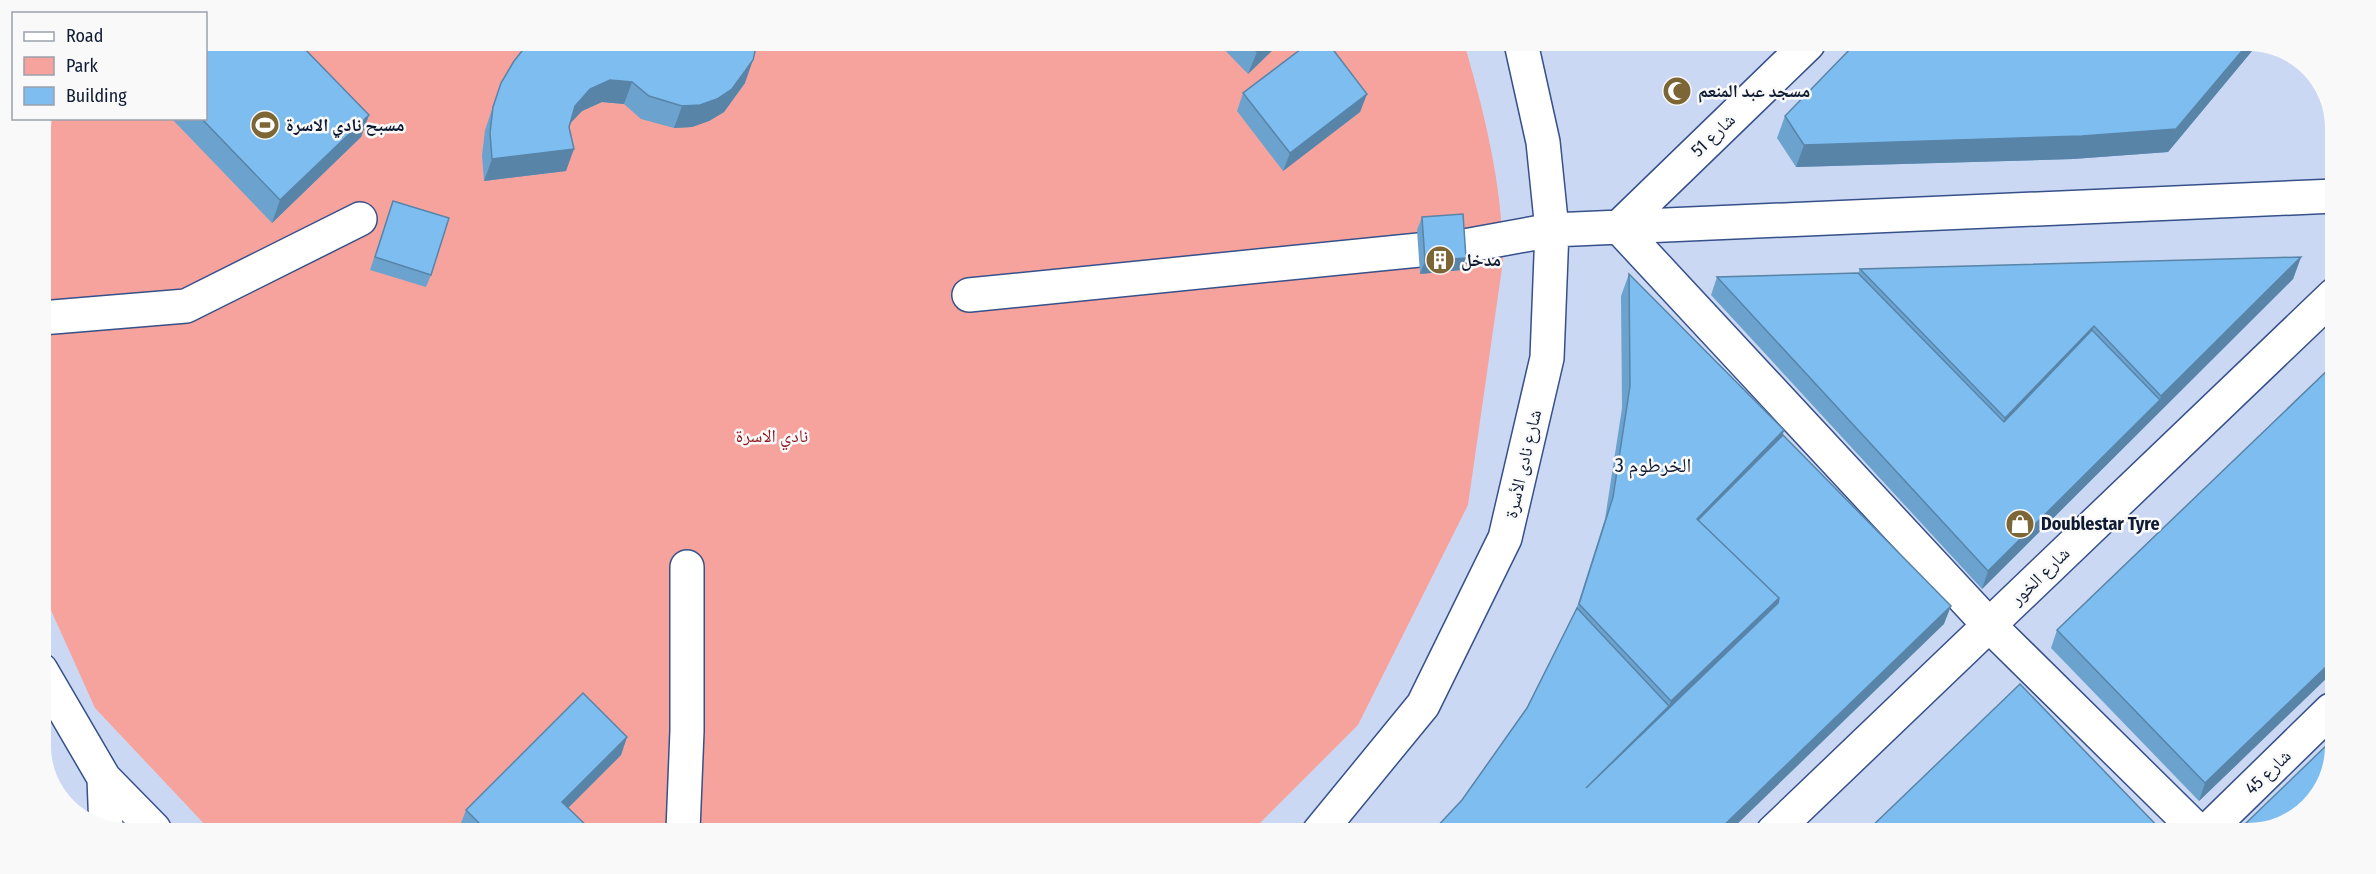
<svg xmlns="http://www.w3.org/2000/svg" width="2376" height="874" font-family="'Fira Sans Condensed','Noto Naskh Arabic',sans-serif">
<style>
.green{fill:#f7a39d}
.lines{fill:none;stroke-linecap:round;stroke-linejoin:round}
.minor-casing{stroke:#36508a;stroke-width:36}
.minor{stroke:#fff;stroke-width:33}
.wall{fill:#6ca3ce}
.shaded-wall{fill:#5884a8}
.building{fill:#7ebdf0;stroke:#5884a8;stroke-width:1.5}
.labels{text-anchor:middle;stroke-width:5;stroke-linejoin:round;paint-order:stroke}
.poi-label{font-size:18px;font-weight:bold;fill:#0f1b33;stroke:#f9f9f9;text-anchor:start}
.street-label{font-size:18px;fill:#0f1b33;stroke:#f9f9f9}
.park-label{font-size:18px;fill:#8d131d;stroke:#f9f9f9}
.neighbourhood-label{font-size:20px;fill:#0f1b33;stroke:#f9f9f9}
</style>
<rect width="100%" height="100%" fill="#cbd8f3"/>
<!-- green -->
<path class="green" d="M206,41l1258,2c21,71 39,145 39,218l-35,244 -110,220 -106,106 -1043,-2 -114,-121 -54,-120v-465l2,-5h163z"/>
<g class="lines">
<!-- minor casing -->
<g class="minor-casing">
<path id="minor" d="M1808,44l-189,183 370,398 211,208
M1459,247l93,-17 783,-34
M969,295l450,-45
M41,318l145,-12 174,-87
M41,670l63,108 50,51
M104,778l2,51
M683,830l4,-99v-164
M1319,832l104,-127 82,-167 42,-180 5,-128 -9,-88 -22,-99
M1773,832l561,-537
M2205,833l126,-123"/>
</g>
<!-- minor -->
<use href="#minor" class="minor"/>
</g>
<!-- wall -->
<path class="wall" d="M1218,43h62l-32,31z
M1855,44l402,1 -89,107 -95,7 -277,8 -19,-29 8,-22z
M514,61l231,22 -21,29 -15,9 -17,6 -18,1 -33,-9 -17,-15 -22,-2 -20,9 -12,12 -4,48 -82,10 -2,-26 3,-25 16,-47z
M1243,93l124,1 -7,18 -77,59 -46,-60z
M369,115l-8,22 -89,86 -101,-105z
M393,201l38,74 -5,12 -56,-17z
M1422,217l39,53 -41,4 -3,-44z
M2301,257l-8,22 -311,310 -271,-294 6,-18 141,-4 2,-4z
M1629,274l155,156 -1,5 161,189 -482,176 65,-92 48,-95 30,-94 17,-111 -1,-112z
M2057,630l275,43 -133,128 -148,-153z
M627,737l-6,18 -53,53 23,22h-130l-2,-2 7,-18z
M2301,816l-53,17h-6l3,-9z"/>
<!-- shaded-wall -->
<path class="shaded-wall" d="M1265,43h15l-32,31 9,-22z
M2247,45h10l-89,107 -95,7 -277,8 8,-22z
M753,60l-8,23 -21,29 -15,9 -17,6 -18,1 8,-22z
M610,80l22,2 -8,22 -22,-2 -20,9 -16,17 9,-22 15,-17z
M1367,94l-7,18 -77,59 7,-18z
M369,115l-8,22 -89,86 8,-23z
M574,149l-8,22 -82,10 8,-22z
M2301,257l-8,22 -311,310 6,-18 172,-171 1,-4z
M1466,258l-5,12 -41,4 5,-13z
M2094,326l-8,22 -89,92 8,-22z
M1784,430l-8,23 -80,70 1,-4z
M1779,598l-8,23 -108,102 8,-22z
M1951,606l-7,18 -215,208h-12z
M2332,661v12l-133,128 6,-18z
M1669,706l-7,18 -76,64z
M627,737l-6,18 -65,65 6,-18z"/>
<!-- building -->
<path class="building" d="M206,41h91l72,74 -89,85 -79,-82h5z
M530,41l227,1v1l-4,17 -21,29 -15,10 -17,6 -18,1 -33,-10 -17,-14 -22,-2 -20,9 -15,17 -6,21 5,22 -82,10 -2,-26 3,-26 8,-24 13,-22z
M1248,43h17l-8,9z
M1309,43h19l39,51 -77,59 -47,-60z
M1855,44l392,1 -71,84 -94,7 -278,9 -19,-29z
M393,201l56,17 -18,57 -56,-18z
M1463,214l3,44 -41,3 -3,-44z
M2301,257l-140,139 -67,-70 -89,92 -145,-149z
M1858,273l146,149 88,-92 68,70 -172,171 -271,-294z
M1629,274l155,156 -87,89 82,79 -108,103 -92,-97 34,-107 17,-111z
M2334,364l-2,297 -127,122 -148,-153z
M1783,435l168,171 -234,226h-285l30,-32 65,-92 50,-100 92,98 -83,82 192,-185 1,-5 -81,-78z
M2020,684l144,149h-299z
M583,693l44,44 -65,65 29,28h-105l-20,-20z
M2331,741v33l-30,42 -49,16 -7,-8z"/>
<!-- icons -->
<defs>
<g id="mosque-disc" transform="scale(1.5)"><circle r="9.5" fill="#7d6636" stroke="#f9f9f9"/><path d="M3.5-4.9A6 6 0 1 0 3.5 4.9A5 5 0 1 1 3.5-4.9Z" fill="#fff"/></g>
<g id="stadium-disc" transform="scale(1.5)"><circle r="9.5" fill="#7d6636" stroke="#f9f9f9"/><path d="M0-5a6.5 5 0 1 0 0 10a6.5 5 0 1 0 0-10ZM-3.5-1.8h7v3.6h-7Z" fill="#fff"/></g>
<g id="building-disc" transform="scale(1.5)"><circle r="9.5" fill="#7d6636" stroke="#f9f9f9"/><path d="M-4-6H4V6H1V3H-1V6H-4ZM-2.5-4.3h1.7v1.8h-1.7ZM.8-4.3h1.7v1.8H.8ZM-2.5-1h1.7V.8h-1.7ZM.8-1h1.7V.8H.8Z" fill="#fff"/></g>
<g id="shop-disc" transform="scale(1.5)"><circle r="9.5" fill="#7d6636" stroke="#f9f9f9"/><path d="M-5-2.5h2.3a2.7 3.5 0 0 1 5.4 0H5L5.5 6h-11ZM-1.5-2.5h3a1.5 2.3 0 0 0-3 0Z" fill="#fff"/></g>
</defs>
<g fill-rule="evenodd">
<use href="#mosque-disc" x="1677" y="91"/>
<use href="#stadium-disc" x="265" y="125"/>
<use href="#building-disc" x="1440" y="260"/>
<use href="#shop-disc" x="2020" y="524"/>
</g>
<g class="labels">
<!-- poi labels -->
<g class="poi-label">
<text x="1698" y="97">مسجد عبد المنعم</text>
<text x="286" y="131">مسبح نادي الاسرة</text>
<text x="1461" y="266">مدخل</text>
<text x="2041" y="530">Doublestar Tyre</text>
</g>
<!-- street labels -->
<g class="street-label">
<text transform="translate(1713 135) rotate(-44)" y="6">شارع 51</text>
<text transform="translate(1523 464) rotate(-77)" y="6">شارع نادى الأسرة</text>
<text transform="translate(2040 576) rotate(-44)" y="6">شارع الخور</text>
<text transform="translate(2268 772) rotate(-44)" y="6">شارع 45</text>
</g>
<!-- park labels -->
<g class="park-label">
<text x="772" y="442">نادي الاسرة</text>
</g>
<!-- neighbourhood labels -->
<g class="neighbourhood-label">
<text x="1653" y="472">الخرطوم 3</text>
</g>
</g>
<!-- crop -->
<path d="M0 0H2376V874H0ZM128 51H2248A77 77 0 0 1 2325 128V746A77 77 0 0 1 2248 823H128A77 77 0 0 1 51 746V128A77 77 0 0 1 128 51Z" fill="#f9f9f9" fill-rule="evenodd"/>
<!-- legend -->
<rect x="12" y="12" width="195" height="108" fill="#f9f9f9" stroke="#9ba0aa" stroke-width="1.5"/>
<rect x="24" y="32" width="30" height="9" fill="#ffffff" stroke="#9ba0aa" stroke-width="1.5"/>
<text x="66" y="42" font-size="18" fill="#0f1b33">Road</text>
<rect x="24" y="57" width="30" height="18" fill="#f7a39d" stroke="#9ba0aa" stroke-width="1.5"/>
<text x="66" y="72" font-size="18" fill="#0f1b33">Park</text>
<rect x="24" y="87" width="30" height="18" fill="#7ebdf0" stroke="#9ba0aa" stroke-width="1.5"/>
<text x="66" y="102" font-size="18" fill="#0f1b33">Building</text>
</svg>
